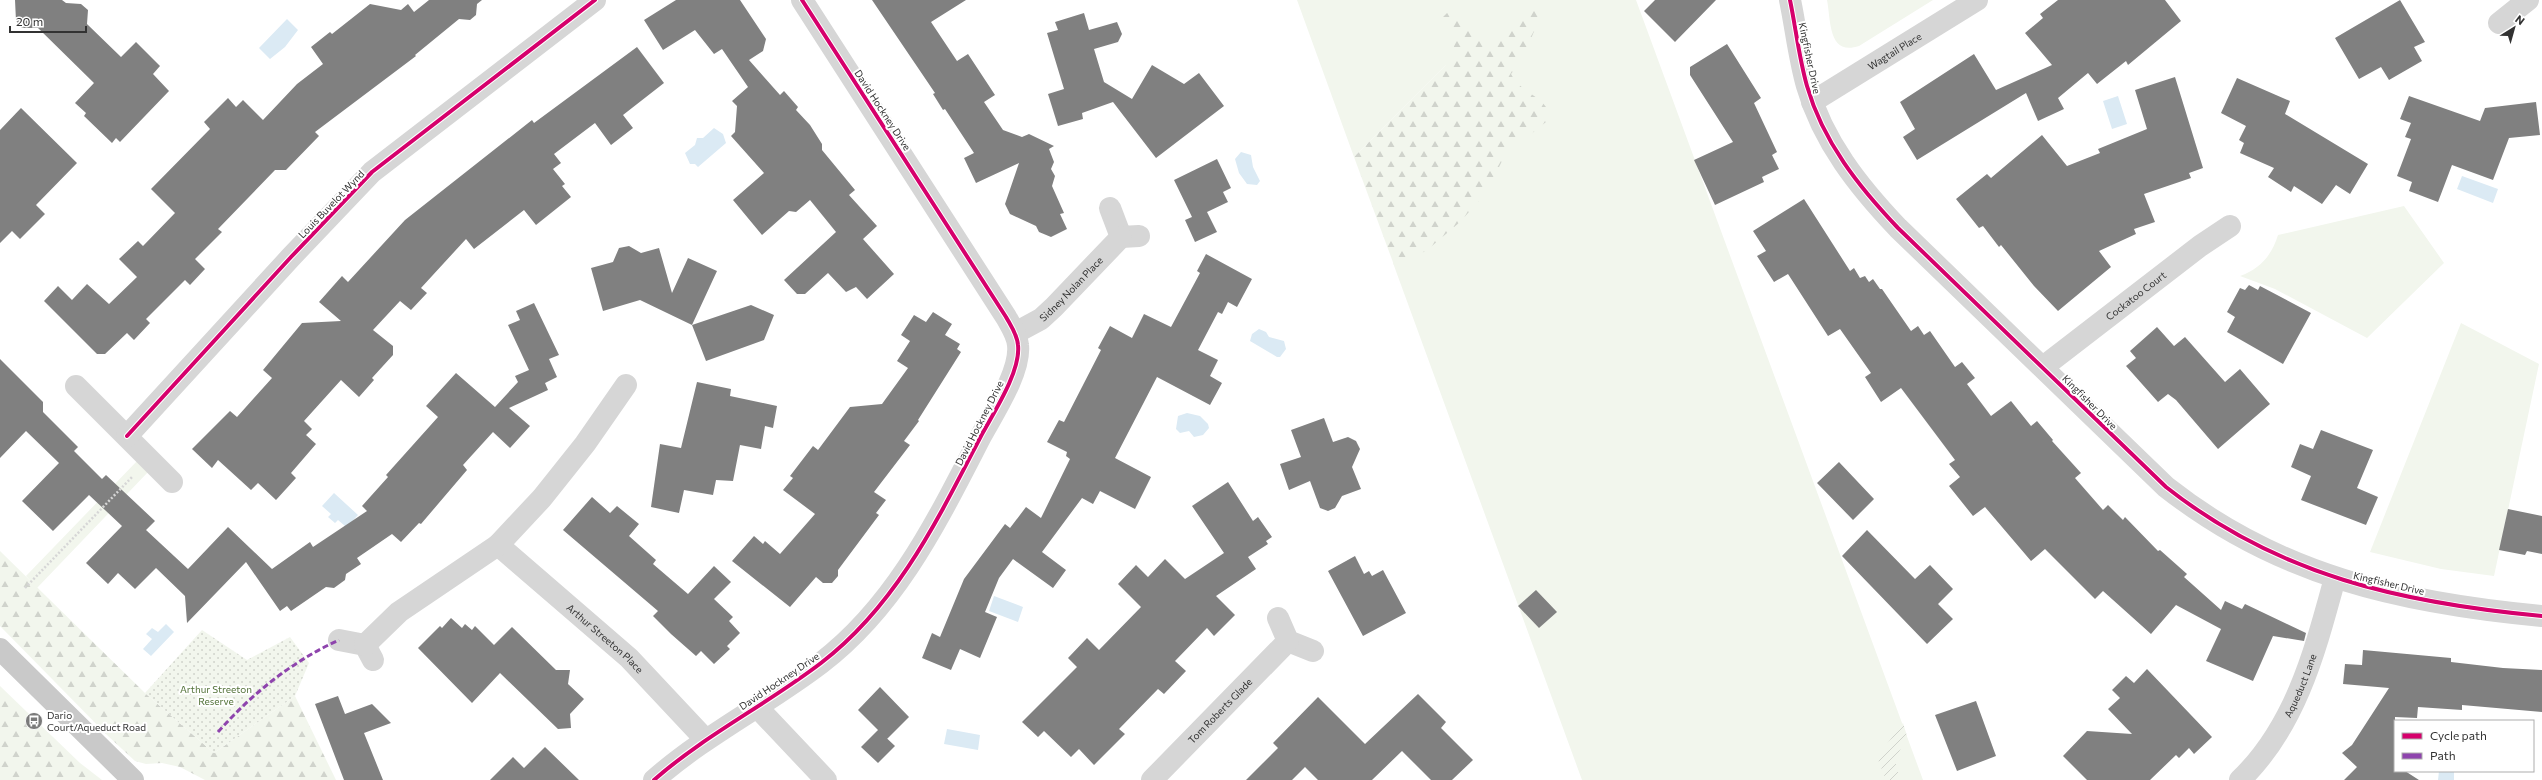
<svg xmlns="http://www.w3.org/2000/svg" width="2542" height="780" font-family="Commissioner,sans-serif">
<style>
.grass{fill:#f2f6ed}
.forest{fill:url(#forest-firs)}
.park{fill:url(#park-dots)}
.garden{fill:url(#garden-furrows)}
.water{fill:#dbeaf4}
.building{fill:#808080}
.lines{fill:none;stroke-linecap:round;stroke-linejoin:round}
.path{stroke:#d6d6d6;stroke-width:2.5;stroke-dasharray:2 2;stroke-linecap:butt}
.minor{stroke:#d6d6d6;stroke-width:22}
.major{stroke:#c9c9c9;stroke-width:22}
.quiet{stroke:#8e44ad;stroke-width:3;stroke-dasharray:6 3;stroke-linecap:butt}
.cycleway-casing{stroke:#fff;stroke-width:6}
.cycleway{stroke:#d6006c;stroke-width:4}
.labels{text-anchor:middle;stroke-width:4;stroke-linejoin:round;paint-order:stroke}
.street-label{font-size:10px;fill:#323232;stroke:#fff}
.park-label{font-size:10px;fill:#54733a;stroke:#fff}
.poi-label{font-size:10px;fill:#323232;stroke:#fff;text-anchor:start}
</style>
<defs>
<pattern id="forest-firs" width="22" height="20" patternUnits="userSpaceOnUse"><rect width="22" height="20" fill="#f2f6ed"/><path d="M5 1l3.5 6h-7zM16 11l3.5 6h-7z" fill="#d0d3cc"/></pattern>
<pattern id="park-dots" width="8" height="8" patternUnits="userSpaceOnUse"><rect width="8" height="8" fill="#f2f6ed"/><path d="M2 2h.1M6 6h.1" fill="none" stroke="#d0d3cc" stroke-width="1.8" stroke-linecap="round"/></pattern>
<pattern id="garden-furrows" width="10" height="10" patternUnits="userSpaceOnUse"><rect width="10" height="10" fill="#f2f6ed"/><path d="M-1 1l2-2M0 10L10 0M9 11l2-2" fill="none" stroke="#d0d3cc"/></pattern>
</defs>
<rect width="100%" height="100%" fill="#fff"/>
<!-- grass -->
<path class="grass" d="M1297,0h339l287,780h-341l-189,-517 76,-221 -115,115z
M1827,0h106l-74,46c-31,10 -28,-25 -32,-46z
M2404,206l40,57 -77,75 -92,-49 -35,-13c20,-7 32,-21 38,-41z
M2461,323l78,41 -45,212 -53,-7 -71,-17z
M138,460l11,11 -112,117 -11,-12z"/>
<!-- forest -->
<path class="forest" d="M1533,5l8,8 -1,5 -19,43 -10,13c8,16 25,20 35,33v15l-41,33 -19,38 -26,29 -34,29 -32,14 -40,-108 91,-91 7,-12 4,-16 -13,-21 7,-7 5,2 27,28 14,4c14,-9 23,-38 37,-39z
M0,551l145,142 69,60 81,-57 41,84h-131l-25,-13 -18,-4 -16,1 -11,-3 -27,-25 -108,-110z
M0,686l80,77 22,17h-102z"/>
<!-- park -->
<path class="park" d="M202,630l45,30 43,-23 19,26 -14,33 -81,57 -69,-60z"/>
<!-- garden -->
<path class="garden" d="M1903,723l4,13 -12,24 5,20h-14l-9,-23z"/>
<!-- water -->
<path class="water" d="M287,19l11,11 -13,17 -15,12 -11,-11z
M2118,96l9,28 -15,5 -9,-28z
M714,128l9,6 3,9 -28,24 -3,-3h-5l-5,-11 10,-8 2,-7h6z
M1241,152l10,3 2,12 7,14 -3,4 -10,-1 -8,-11 -4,-14z
M2462,176l36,13 -5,14 -36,-14z
M1259,329l7,3 3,5 15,4 2,8 -6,8h-3l-27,-16 2,-7z
M1187,413l13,3 8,8 1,4 -6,7 -9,2 -5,-6 -9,2 -4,-4 2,-13z
M334,493l24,22 -10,11h-3l-7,-6 -3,3 -7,-6 3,-3 -9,-8z
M994,596l29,11 -5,15 -29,-11z
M166,624l8,8 -23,24 -8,-7 9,-10 -6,-5 6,-6 6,4z
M947,729l33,6 -2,15 -34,-6z
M2439,771h15v9h-16z"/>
<!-- building -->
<path class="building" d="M15,0h47l4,3 15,1 7,6 -1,14 34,33 15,-15 24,24 -7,8 16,17 -49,51 -4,-4 -4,5 -28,-27 2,-3 -11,-10 19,-20 -56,-55h-16l-6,-7z
M429,0h53l-5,4 -1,11 -6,5 -11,-1 -44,36 1,1 -101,76 4,4 -33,34h-11l-57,59 4,3 -27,27 10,10 -15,16 -5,-5 -39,39 4,4 -16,17 -7,-7 -22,21h-8l-53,-53 14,-15 14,14 15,-16 22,20 28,-27 -18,-18 19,-18 5,5 32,-33 -24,-24 59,-60 -6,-7 24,-24 8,9 7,-7 20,20 34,-36 26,-20 -12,-17 19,-15 2,2 38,-30 31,6 7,-6 6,8z
M676,0h64l26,39 -3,12 -14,9 31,35 4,-4 14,16 -2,3 14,15 12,19v6l33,40 -6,5 28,31 -14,13 31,35 -27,25 -11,-12 -10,5 -18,-19 -23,21h-8l-13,-14 52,-48 -26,-32 -14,12 -7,-1 -27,24 -29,-35 31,-27 -33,-37 4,-4 2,-26 -5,-5 16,-14 -26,-38 -8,5 -19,-24 -32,20 -19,-30z
M872,0h94l-35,22 26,39 11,-7 27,41 -11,7 19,28 19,7 7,-3 25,12 -5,3 5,13 -3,7 4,7 -3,10 12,27 -4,1 7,15 -16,8 -12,-5 -3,-6 -26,-12 -5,-10 14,-41 -43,20 -12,-25 10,-5 -29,-44 -2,1 -10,-16 2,-1z
M1655,0h61l-41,42 -31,-31z
M2058,0h107l16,21 -53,44 -2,-4 -29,23 -9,-11 -30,25 6,11 -26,12 -12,-28 -109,67 -14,-23 12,-8 -15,-27 74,-48 22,36 56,-25 -27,-32 18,-15 -3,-4z
M2400,0l25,42 -11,5 8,14 -33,19 -8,-13 -22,12 -24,-41z
M1084,13l5,17 28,-8 5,12 -4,8 -24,7 10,33 28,17 20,-34 32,19 15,-11 25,33 -68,52 -43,-56 -31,11 1,6 -25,7 -10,-32 16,-5 -17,-56 11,-3 -3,-8z
M1727,44l34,54 -7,5 23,49 -5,3 7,14 -17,8 2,5 -49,23 -21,-45 39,-18 -43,-67v-8z
M637,47l27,36 -41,32 10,13 -22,17 -16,-22 -41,31 7,9 -8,6 12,15 -3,2 9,11 -35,28 -12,-15 -50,39 -8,-10 -45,49 6,5 -16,17 -11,-9 -27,29 20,16v9l-21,23 2,2 -15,17 -18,-17 -37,41 8,8 -6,6 10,9 -25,29 5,5 -20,22 -18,-17 -7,7 -33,-30 -6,8 -20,-19 38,-38 7,6 35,-39 -9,-8 39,-47 39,-2 -22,-19 23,-26 6,6 57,-62 127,-100 2,3z
M2175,77l28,91 -14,5 2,5 -47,16 11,28 -21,7 2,5 -37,17 12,16 -53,44 -24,-25 -33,-41 -2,2 -16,-21 -4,2 -23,-29 31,-25 4,4 51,-43 25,31 33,-13 -2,-4 49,-20 -12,-39z
M2237,78l53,23 -5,13 83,50 -18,30 -14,-9 -14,19 -28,-18 -3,6 -23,-15 6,-9 -34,-15 4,-10 -5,-3 7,-14 -25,-13z
M2409,96l71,25 5,-13 51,-6 4,33 -31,3 -16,42 -41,-15 -14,37 -29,-11 3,-9 -15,-6 14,-37 -6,-2 6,-14 -11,-4z
M21,108l56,55 -41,42 9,9 -25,25 -8,-8 -12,12v-113z
M1217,159l14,29 -8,4 5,10 -21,10 10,20 -22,10 -10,-22 7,-3 -18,-37z
M1804,199l46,72 4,-3 6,10 5,-2 4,6 4,-3 7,10h2l29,42 7,-5 6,9 6,-4 25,36 7,-5 13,16 -8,6 24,32 20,-15 20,25 6,-5 16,19 -1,1 29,32 -6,5 28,32 5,-5 15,15 2,-3 33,34 2,-1 27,24 -3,3 37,33 4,-9 17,8 3,-5 61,29 -2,8 -31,-5 -20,45 -47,-20 15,-32 -45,-24 -25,29 -48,-43 -8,8 -50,-50 -14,12 -46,-54 -12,9 -24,-30 11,-9 -11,-13 6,-4 -54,-72 -20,14 -16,-25 6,-4 -31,-44 -12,7 -40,-62 -14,8 -17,-26 9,-5 -13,-20z
M629,246l12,7 18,-5 13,45 16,-35 29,13 -25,54 -52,-25 -37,11 -12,-43 22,-6 6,-14z
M1206,254l46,25 -15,28 -9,-5 -6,12 -4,-2 -20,38 20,10 -8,16 12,7 -12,22 -53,-28 -42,81 36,19 -16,32 -35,-18 -7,13 -11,-6 -40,54 24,18 -13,18 -40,-29 -14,19 -14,34 12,5 -17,41 -20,-9 -9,21 -29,-12 10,-25 8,4 24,-58 41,-55 5,4 16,-21 15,11 29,-59 -4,-3 1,-4 -20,-10 12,-22 5,2 37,-72 -3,-2 12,-22 22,12 12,-24 27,13 29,-54 -3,-2z
M2249,285l9,5 2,-4 51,27 -28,51 -56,-32 8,-15 -8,-5 13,-24 5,2z
M534,303l25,52 -10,4 8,18 -12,6 3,7 -39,18 21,18 -20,22 -17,-16 -30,33 4,5 -46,54 -2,-1 -18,19 -9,-8 -35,24 4,6 -15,10 -1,6 -11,8 -8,-1 -35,24 -4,-5 -7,5 -34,-49 -59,61 -2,-27 -29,-28 -21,21 -17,-16 -10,11 -22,-21 36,-37 -33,-31 -36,36 -31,-30 37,-38 -33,-32 -26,27v-99l43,43v10l35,35 -4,4 28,28 4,-4 49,46 -9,9 42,39 40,-42 44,42 38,-27 3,5 54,-36 -5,-5 26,-29 -2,-2 52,-58 -12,-11 30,-33 39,34 23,-25 -3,-6 14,-6 -21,-45 12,-5 -4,-9z
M751,305l23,10 -10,25 -58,21 -14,-36z
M933,312l19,12 -7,11 15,9 -3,5 4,3 -43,68 1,1 -15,20 6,4 -36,47 12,8 -10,13 3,2 -41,55v6l-6,7h-9l-7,-6 -26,30 -58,-46 22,-25 9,8 2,-3 15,13 35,-40 -32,-24 10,-12 -3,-2 23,-30 5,4 32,-43 32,-3 26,-36 -11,-7 13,-20 -9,-6 13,-20 12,7z
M2157,327l17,19 11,-9 40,45 15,-13 30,35 -52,45 -42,-49 -8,-6 -10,8 -32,-36 10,-8 -6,-7z
M697,382l34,7 -1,7 47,10 -4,22 -8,-2 -4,23 -21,-4 -7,36 -17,-1 -3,15 -29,-5 -5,23 -28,-6 9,-63 21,4z
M1324,418l9,24 15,-5 8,4 4,8 -8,18 9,22 -19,7 -7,12 -7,3 -8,-3 -10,-27 -21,9 -9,-26 21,-7 -10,-27z
M2321,430l52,20 -16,38 21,9 -12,28 -65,-25 10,-24 -20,-9 9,-23 13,5z
M1839,462l35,37 -21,21 -36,-37z
M1228,482l25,39 5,-4 14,20 -6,4 2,3 -20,13 8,12 -40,27 19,19 -21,21 -7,-8 -32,33 11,10 -22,23 -6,-5 -39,40 6,5 -31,31 -15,-16 -8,8 -27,-26 -6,6 -16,-15 55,-55 -9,-9 19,-20 12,12 42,-43 -23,-23 18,-19 12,12 17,-18 20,20 39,-26 -32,-47z
M592,497l18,16 7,-7 22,18 -10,12 27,24 -3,4 35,30 26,-28 17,16 -17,17 19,18 -4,4 11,12 -13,13 3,3 -16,15 -13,-13 -5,5 -25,-22 -18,-18 5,-5 -95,-81z
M2508,509l34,7v38l-15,-3 -2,4 -26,-5z
M1867,530l48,49 15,-14 23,24 -15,15 15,15 -26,25 -85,-88z
M1355,556l9,18 5,-3 3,5 11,-6 23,43 -43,23 -35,-65z
M1536,590l21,22 -18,16 -21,-22z
M451,618l11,10 3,-4 7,6 3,-4 19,19 18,-18 44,43h14l-2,14 16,15 -14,15 1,14 -13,1 -58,-56 -28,30 -54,-55 22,-22 2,2z
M2363,650l88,8v4l52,6 39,2v42l-80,-7v5l-44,-3 -1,11 -22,-1v54h10l14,9h-75l13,-13 -15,-14 10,-8 37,-57 -46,-4 2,-20 17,1z
M2147,669l65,68 -18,17 -5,-6 -10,10 -3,-3 -26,25h-63l-24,-24 24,-25 45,3 -24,-25 12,-11 -8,-8 14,-14 8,7z
M880,687l29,30 -22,22 -29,-29z
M1418,694l28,28 -5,6 32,32 -21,20h-21l-29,-29 -30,29h-54l-13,-13 -13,13h-46l32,-32 -5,-5 45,-46 47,47z
M338,696l7,18 27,-10 19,19 -27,10 19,47h-39l-29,-76z
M1976,701l20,55 -39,15 -22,-56z
M878,730l17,16 -17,17 -17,-16z
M545,747l34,33h-89l23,-23 11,11z"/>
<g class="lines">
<!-- path -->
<path class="path" d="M25,588l108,-112"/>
<!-- minor -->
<g class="minor">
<path d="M1790,0c6,29 9,58 17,86 16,56 52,101 91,142l268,259c113,89 236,116 376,129"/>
<path d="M2499,23l29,-23"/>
<path id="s1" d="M1812,102l165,-102"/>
<path d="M1110,208l11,29 18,-1"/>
<path id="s2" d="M1015,333l26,-14 13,-12 67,-70"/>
<path id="s3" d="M2043,367l157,-121 30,-20"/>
<path d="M76,386l96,96"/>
<path d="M127,436l164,-179 81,-85 223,-172"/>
<path id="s4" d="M498,545l131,113 76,81"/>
<path d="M1278,618l10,23 25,10"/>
<path d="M339,640l26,5 8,15"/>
<path d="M365,645l34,-33 99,-67 44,-47 43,-54 41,-59"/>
<path d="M757,707l69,73"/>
<path d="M654,780c51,-45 112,-75 167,-117 76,-58 117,-144 160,-227 13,-24 40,-65 37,-91 -1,-11 -7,-19 -12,-28l-204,-317"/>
<path id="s5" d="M1152,780l136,-139"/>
<path id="s6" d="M2240,780c56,-54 75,-129 95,-202"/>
</g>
<!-- major -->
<path class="major" d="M0,649l133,131"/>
<!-- quiet -->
<path class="quiet" d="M218,732c35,-39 73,-70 121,-92"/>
<!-- cycleway casing -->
<g class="cycleway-casing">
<path id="cycleway" d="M1790,0c6,29 9,58 17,86 16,56 52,101 91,142l268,259c113,89 236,116 376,129
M127,436l164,-179 81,-85 223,-172
M654,780c51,-45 112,-75 167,-117 76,-58 117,-144 160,-227 13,-24 40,-65 37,-91 -1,-11 -7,-19 -12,-28l-204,-317"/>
</g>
<!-- cycleway -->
<use href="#cycleway" class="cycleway"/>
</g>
<!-- icons -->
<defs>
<g id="bus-disc" transform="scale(0.9)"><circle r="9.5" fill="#7a7a7a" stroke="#fff"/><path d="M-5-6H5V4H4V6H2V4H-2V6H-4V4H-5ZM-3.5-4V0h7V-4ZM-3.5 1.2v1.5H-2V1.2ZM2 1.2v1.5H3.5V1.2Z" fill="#fff"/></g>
</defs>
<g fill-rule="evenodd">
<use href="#bus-disc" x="34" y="721"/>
</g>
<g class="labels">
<!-- street labels -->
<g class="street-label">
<text dy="4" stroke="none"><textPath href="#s1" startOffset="97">Wagtail Place</textPath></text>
<text transform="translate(1810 58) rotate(78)" y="4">Kingfisher Drive</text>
<text transform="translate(883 110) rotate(57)" y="4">David Hockney Drive</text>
<text transform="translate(331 204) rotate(-46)" y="4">Louis Buvelot Wynd</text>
<text dy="4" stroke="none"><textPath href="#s2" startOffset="72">Sidney Nolan Place</textPath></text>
<text dy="4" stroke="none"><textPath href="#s3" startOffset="117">Cockatoo Court</textPath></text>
<text transform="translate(2090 402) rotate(45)" y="4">Kingfisher Drive</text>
<text transform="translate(979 423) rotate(-63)" y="4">David Hockney Drive</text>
<text transform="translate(2389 583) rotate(13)" y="4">Kingfisher Drive</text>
<text dy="4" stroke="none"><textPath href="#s4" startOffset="142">Arthur Streeton Place</textPath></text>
<text transform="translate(779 681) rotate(-34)" y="4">David Hockney Drive</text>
<text dy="4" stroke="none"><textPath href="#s6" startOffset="113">Aqueduct Lane</textPath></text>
<text dy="4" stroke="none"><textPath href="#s5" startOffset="97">Tom Roberts Glade</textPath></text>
</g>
<!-- park labels -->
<g class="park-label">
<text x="216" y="693">Arthur Streeton<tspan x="216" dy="12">Reserve</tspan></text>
</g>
<!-- poi labels -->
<g class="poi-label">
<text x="47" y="719">Dario<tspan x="47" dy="12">Court/Aqueduct Road</tspan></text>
</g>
</g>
<!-- legend -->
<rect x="2394" y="720" width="140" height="52" fill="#ffffff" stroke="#adadad"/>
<rect x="2402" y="733" width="20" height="6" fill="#d6006c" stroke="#adadad"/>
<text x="2430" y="740" font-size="12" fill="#323232">Cycle path</text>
<rect x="2402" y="753" width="20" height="6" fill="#8e44ad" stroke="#adadad"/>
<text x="2430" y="760" font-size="12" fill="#323232">Path</text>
<!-- north arrow -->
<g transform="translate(2514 28) rotate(37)" stroke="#ffffff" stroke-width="3" paint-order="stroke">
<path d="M0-3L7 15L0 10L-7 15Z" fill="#323232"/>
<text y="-6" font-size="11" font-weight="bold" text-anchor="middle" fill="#323232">N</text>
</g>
<!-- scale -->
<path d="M10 26v6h76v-6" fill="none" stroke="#323232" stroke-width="2"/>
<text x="16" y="26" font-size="12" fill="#323232" stroke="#ffffff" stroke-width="3" paint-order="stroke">20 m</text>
</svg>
